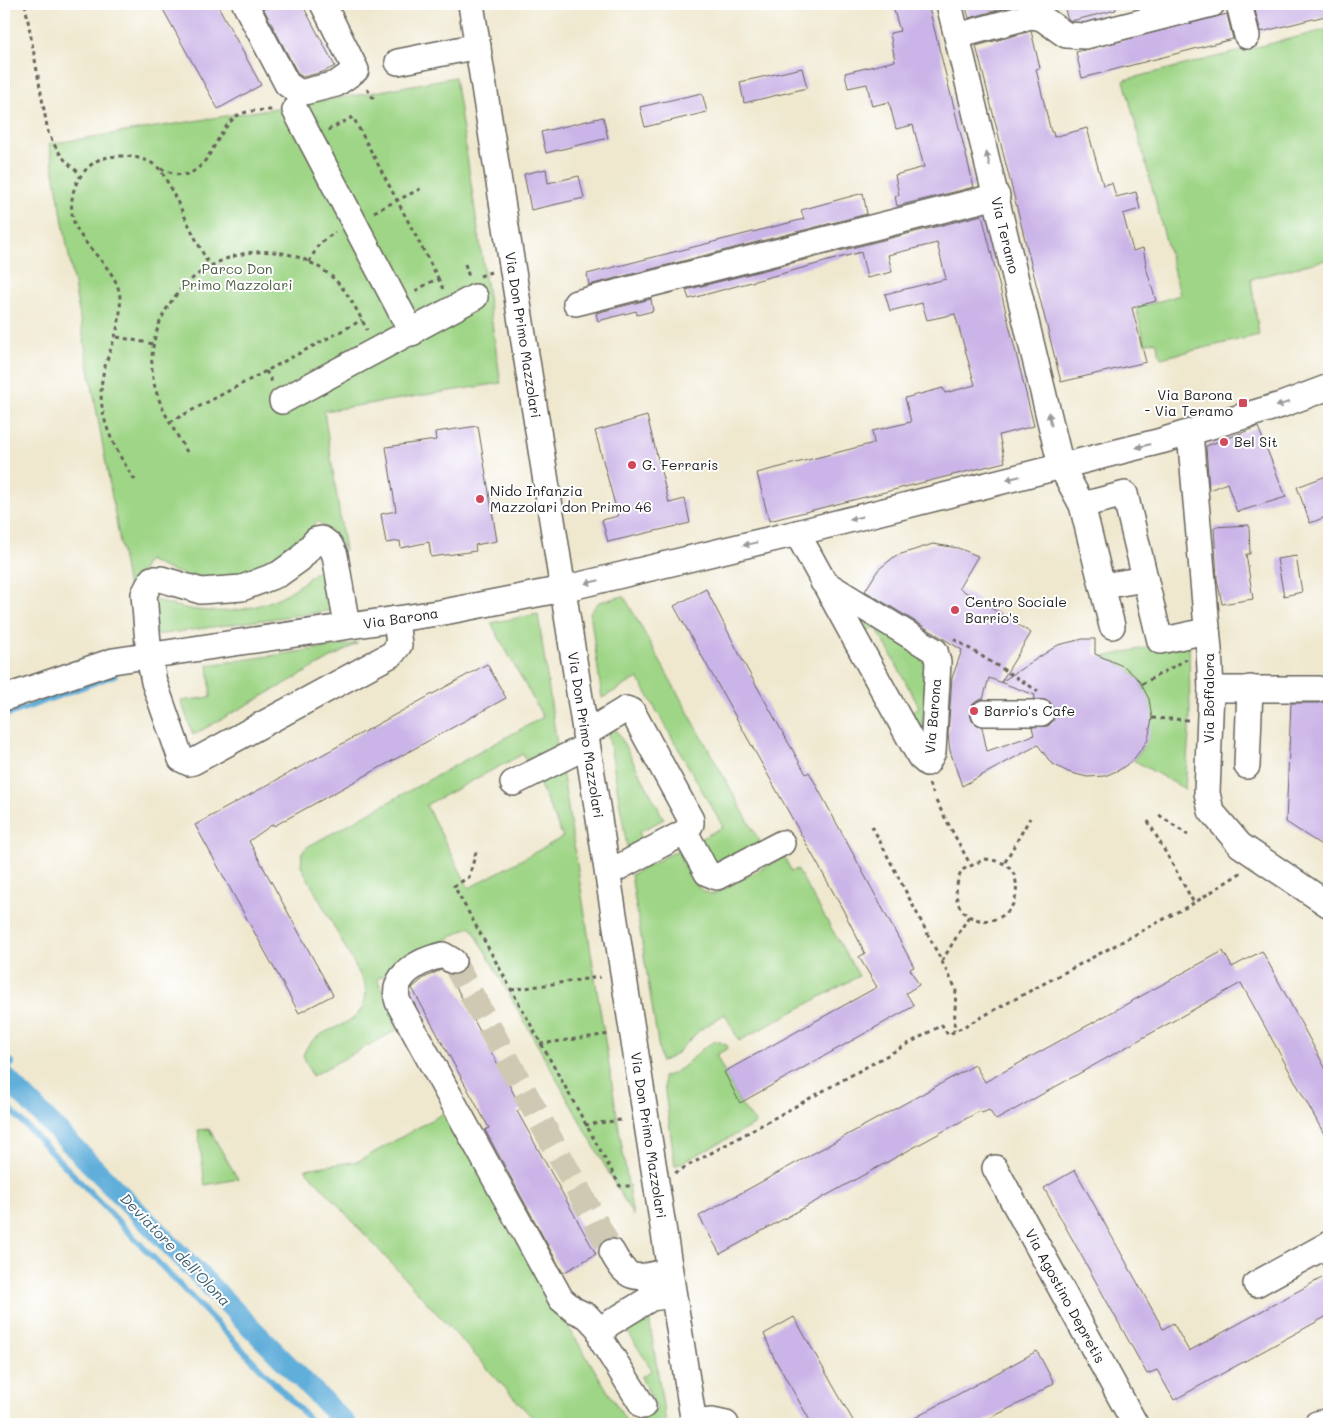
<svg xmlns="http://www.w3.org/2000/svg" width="1333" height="1428" font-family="Mali,sans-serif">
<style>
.green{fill:#9fd586;stroke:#5e7851}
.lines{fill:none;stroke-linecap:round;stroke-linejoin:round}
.stream{stroke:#61aeda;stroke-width:6}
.canal{stroke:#61aeda;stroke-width:21}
.building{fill:#cbb4e7;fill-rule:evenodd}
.minor-tunnel{stroke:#cfc9b4;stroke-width:25;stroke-dasharray:25 12;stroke-linecap:butt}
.minor-casing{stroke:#66635b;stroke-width:28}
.path{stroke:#66635b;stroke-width:3;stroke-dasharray:4 4;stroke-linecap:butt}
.minor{stroke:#fff;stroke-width:25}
.oneway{fill:#999}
.poi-dot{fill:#d1495b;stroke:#fff;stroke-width:2}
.labels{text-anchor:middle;stroke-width:4;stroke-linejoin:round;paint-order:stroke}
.street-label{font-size:14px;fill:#1c1c1c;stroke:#fff}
.park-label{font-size:14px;fill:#4a5d41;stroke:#fff}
.poi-label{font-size:14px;fill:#1c1c1c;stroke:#fff;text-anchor:start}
.water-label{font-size:15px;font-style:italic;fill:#3b5e71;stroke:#fff}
</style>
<rect width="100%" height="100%" fill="#fff"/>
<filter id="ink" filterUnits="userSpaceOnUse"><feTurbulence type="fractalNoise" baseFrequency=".02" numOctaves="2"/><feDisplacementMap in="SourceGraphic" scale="10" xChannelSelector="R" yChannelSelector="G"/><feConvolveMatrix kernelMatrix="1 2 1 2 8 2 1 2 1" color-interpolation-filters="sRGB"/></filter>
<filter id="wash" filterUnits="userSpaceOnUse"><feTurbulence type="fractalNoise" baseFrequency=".0096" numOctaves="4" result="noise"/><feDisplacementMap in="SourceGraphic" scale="20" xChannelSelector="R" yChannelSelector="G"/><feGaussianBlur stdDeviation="1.12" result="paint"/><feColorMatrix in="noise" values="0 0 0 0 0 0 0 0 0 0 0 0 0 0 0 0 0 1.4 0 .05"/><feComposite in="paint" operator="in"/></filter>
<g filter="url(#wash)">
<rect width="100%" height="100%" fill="#efe8cf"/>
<!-- green -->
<path class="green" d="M1329,29v230l-78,20 8,56 -98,23 -5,-17 -11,3 -9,-36 44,-13 -56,-215z
M455,77l46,306 -177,28 21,140 -10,-16 -18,-14c-43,61 -104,74 -169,39l-19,33 -80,-449 321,-51z
M329,557l12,52 -185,26 -3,-36c65,24 131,14 176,-42z
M624,596l138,250 -36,20 -18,-3 -12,-22 27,-14 -85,-149 -36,20 -12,-86 9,-10z
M538,614l20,138 -30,13 -5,-11 -97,51 43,83 94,-51 -24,-54 23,-13 71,446 -162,-290 -94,53 25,48 -90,49 -9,-21c13,-36 69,-21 62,-71l-64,-118 1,-14 5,-5 236,-130 -52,-94z
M855,615l73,40 -6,74 -3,3 -15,-16 15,-9 -43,-80 -17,9z
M1189,638l1,82 -5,69 -52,-29c13,-14 15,-23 15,-42 1,-33 -12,-49 -44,-61z
M358,643l-165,92 -12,-34 30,-4 -3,-32z
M616,729l48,90 -25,13 6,12 -17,9 -20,-120z
M678,850c8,16 15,43 36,44l70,-37 8,15 5,-3 62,107 -120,65 -14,-27 -25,16 -25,25 -14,7 -30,-187z
M716,1041l11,4 1,3 -12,7 24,48 16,21 -81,42 -12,-89c26,-8 31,-27 53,-36z
M449,1110l123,223 56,91h-90l-233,-255 54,-8z
M209,1129l29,50 -33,6 -7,-55z
M648,1312l18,112h-32l23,-15 -16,-32 11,-7 -28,-44z"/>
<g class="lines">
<!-- stream -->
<path class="stream" d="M4,716l111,-41
M4,1054l8,9 -8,10
M4,1103l310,321"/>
<!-- canal -->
<path class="canal" d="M4,1076l342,348"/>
</g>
<g id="blocks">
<!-- building -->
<path class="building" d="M160,4h57l44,81 -43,24z
M261,4h41l33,62 -12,6 -20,5 -5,-3z
M892,4h36l46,183 -77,19 -2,-10 4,-1 -4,-20 29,-8 -11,-42 -17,4 -7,-27 -17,4 -5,-22 -19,4 -3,-15 50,-12 -5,-28 10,-2z
M965,4h51l1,1 -48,13z
M1064,4h51l1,6 -45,11 -4,-3z
M1266,4h63v11l-68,17 -7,-25z
M1227,14l6,25 -151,39 -6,-26z
M1031,31l9,37 -4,1 15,63h2l1,5 33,-9 16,57 9,-2 4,14 20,-5 4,17 -17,5 10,37 10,-3 3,16h-1l11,37 -24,7 14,54 -85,20 -85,-336z
M802,68l5,20 -63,15 -4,-21z
M702,93l5,19 -62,15 -5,-20z
M603,117l5,21 -62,15 -5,-21z
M546,169l2,14 31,-7 5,22 -53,12 -7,-36z
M863,193l4,21 -278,71 -2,-11 217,-55 -3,-9z
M982,215l52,211 -35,9 6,27 -236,59 -12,-48 117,-30 -2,-12 39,-9 -6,-24 38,-10 2,5 30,-8 -20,-71 -28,6 -5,-17 -32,8 -5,-17 61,-15 -9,-36 -49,12 4,17 -25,6 -6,-26 -172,47 -3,-9z
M651,299l2,12 -16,4 -1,-4 -38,10 -2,-8z
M647,416l22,87 16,-4 5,24 -82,19 -6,-22 16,-4 -23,-85z
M478,426l19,115 -22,4 1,6 -45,6 -2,-15 -28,6 -1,-7 -14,2 -5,-29 15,-3 -10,-64 50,-7 -1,-8z
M1258,427l28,70 -49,15 -10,-29 -18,7 -3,-44z
M1329,475v41l-19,7 -13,-36z
M1249,525l1,29h-4l7,45 -31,5 -5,-25 -3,-52z
M933,544l25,4 20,8 -19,32 72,45 -30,49 57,-37 25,-6h12v15l30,13 14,13 10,19 3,19 -4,22 -15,20 -12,9 -16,7 -18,1 -19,-5 -17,-9 -13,-18 -76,41 -12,-35 -2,-17 4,-56 10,-28 -97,-59 13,-21 17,-14zM989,678l46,17 -1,4 15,2 6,12 -2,8 -5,5 -16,1 2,8 -47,16 -5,-24 -10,-6 -2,-8 2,-8 11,-6z
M1296,556l6,36 -18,4 -7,-37z
M706,589l40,78 60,107 3,-2 105,195 -4,2 9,16 -13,8 8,13 -174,97 -16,-31 153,-85 -18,-30 6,-4 -23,-45 -168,-302z
M487,664l19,34 -232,128 -1,-2 -24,17 84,154 -34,18 -104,-188z
M1329,700v150l-43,-28 5,-119h27z
M1223,951l9,16 30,-16 12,22 55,102v68l-88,-160 -245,137 -7,-10 -7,3 -2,-2 -260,143 -21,-38 276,-151 10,17z
M441,970l8,4 73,135 -5,2 79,143 -33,19 -78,-143 4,-2 -77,-140 12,-10z
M1075,1170l88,159 10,-6 16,28 140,-77v41l-155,85 -17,-30 -10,4 -103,-186z
M794,1317l61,107h-43l-8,-14 -30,-52 -10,-24z
M1037,1351l17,32 -30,18 -46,23h-74z"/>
</g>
</g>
<g filter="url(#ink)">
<use href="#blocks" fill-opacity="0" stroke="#66635b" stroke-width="1"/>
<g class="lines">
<!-- minor-tunnel -->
<path class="minor-tunnel" d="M453,961l159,291"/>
<!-- minor casing -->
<g class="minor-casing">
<g id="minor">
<path d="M245,4l42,80 13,9 36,-9 20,-14 -33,-66"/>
<path id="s1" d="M471,4l223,1420"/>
<path id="s2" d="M949,4l112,462 21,39 30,121"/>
<path d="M1239,4l8,32"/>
<path d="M957,36l74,-20 11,2 24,17 20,1 126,-32"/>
<path d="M398,62l80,-16"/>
<path d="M295,110l117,223"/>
<path d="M576,303l421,-107"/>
<path d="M282,401l193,-104"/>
<path d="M1190,433l19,217 2,39 -4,104 4,18 29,34 89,60"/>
<path d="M1082,505l43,-11 35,147 46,-10"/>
<path d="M797,533l123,224 7,6 6,-11 5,-90 -3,-11 -112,-69"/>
<path d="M1103,586l42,-7"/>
<path d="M347,626l-12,-71 -5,-10 -8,-6 -6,1 -16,19 -21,15 -37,14 -41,3 -40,-12h-9l-8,15 5,62 5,26 27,77 8,4 4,-1 199,-108 7,-9 -3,-26"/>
<path d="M1211,689h107"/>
<path id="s3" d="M4,698l109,-37 331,-49 119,-23 234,-56 364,-92 120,-36 48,-18"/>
<path d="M984,713h57"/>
<path d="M585,734l41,-25 6,2 59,109v4l-6,8 -77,41"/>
<path d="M1247,766l3,-78"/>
<path d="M513,783l74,-37"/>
<path d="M685,832l22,41 10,4 65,-34"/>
<path d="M453,961l-10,-6c-23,5 -54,21 -45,47l163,297 13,11 13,6 15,16"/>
<path id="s4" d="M995,1168l140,256"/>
<path d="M612,1252c17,32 25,26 57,19"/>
<path d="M1256,1284l73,-40"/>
<path d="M643,1406l-41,-65 -1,-6 6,-10 44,-27 22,-3"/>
<path d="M694,1423l18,-2 14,3"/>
<path d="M1317,1424l12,-3"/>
</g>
</g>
<!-- path -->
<path class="path" d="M25,4l23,128c8,18 16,30 32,41
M367,89l8,12
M328,130l25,-13 85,161 -23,13
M161,169c6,2 16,6 22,6 28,-4 32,-44 54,-59 9,-6 27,-6 38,-6
M374,212l48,-24
M309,262l10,-18 16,-12
M465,264l4,13
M480,276l11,-4
M438,278l5,11
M117,337l37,7
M266,371l6,11
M170,422l192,-102
M187,452c-15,-26 -33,-52 -35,-83 -5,-92 107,-155 180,-92 15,13 26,35 35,53
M135,480c-25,-37 -44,-75 -28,-120 7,-21 15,-39 13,-62 -2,-33 -43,-51 -48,-84 -2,-21 4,-37 20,-50 15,-13 57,-10 69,7 6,9 11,21 16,30 11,22 21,43 32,64
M954,639l84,52
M1142,684l45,-25
M1152,718l36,2
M929,784l4,9
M936,801l34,63
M1159,815l29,20
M1148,821l46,82
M872,826l84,163 -2,42
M476,852l-7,25 -15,9 166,300h14
M985,859c16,2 28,5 31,23 7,57 -83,49 -54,-12z
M1005,862l25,-44
M942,961l27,-45
M511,990l89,-13
M540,1044l70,-10
M585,1125l36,-5
M675,1173l267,-148 6,10 246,-132 48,-31
M1268,1424l20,-5"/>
<!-- minor -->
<use href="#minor" class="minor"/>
</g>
<!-- one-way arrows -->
<defs><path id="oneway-solid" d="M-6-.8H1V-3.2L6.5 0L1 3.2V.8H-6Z" transform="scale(1.25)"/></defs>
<g class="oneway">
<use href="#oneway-solid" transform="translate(988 159) rotate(-104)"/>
<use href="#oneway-solid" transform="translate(1283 404) rotate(161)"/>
<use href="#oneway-solid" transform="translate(1050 419) rotate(-103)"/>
<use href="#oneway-solid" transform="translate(1143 446) rotate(166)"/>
<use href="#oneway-solid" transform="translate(1013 478) rotate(166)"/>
<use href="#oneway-solid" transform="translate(856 518) rotate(166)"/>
<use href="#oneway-solid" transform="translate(750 544) rotate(167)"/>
<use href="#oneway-solid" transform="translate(592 582) rotate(167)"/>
</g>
</g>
<!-- markers -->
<g class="poi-dot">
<rect x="1238" y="398" width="10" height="10" rx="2.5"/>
<circle cx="1224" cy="442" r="5"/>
<circle cx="632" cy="465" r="5"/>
<circle cx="480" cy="499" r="5"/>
<circle cx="955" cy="610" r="5"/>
<circle cx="974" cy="711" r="5"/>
</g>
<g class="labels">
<!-- street labels -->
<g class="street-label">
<text dy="5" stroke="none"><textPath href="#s2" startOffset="238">Via Teramo</textPath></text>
<text dy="5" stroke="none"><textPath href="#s1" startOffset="335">Via Don Primo Mazzolari</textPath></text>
<text dy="5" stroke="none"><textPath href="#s3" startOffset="406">Via Barona</textPath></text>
<text transform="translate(1209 698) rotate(-90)" y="5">Via Boffalora</text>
<text transform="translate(933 716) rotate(-85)" y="5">Via Barona</text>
<text dy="5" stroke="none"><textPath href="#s1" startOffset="740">Via Don Primo Mazzolari</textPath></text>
<text dy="5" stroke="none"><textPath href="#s1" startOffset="1145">Via Don Primo Mazzolari</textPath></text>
<text dy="5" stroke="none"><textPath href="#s4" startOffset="146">Via Agostino Depretis</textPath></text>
</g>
<!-- park labels -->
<g class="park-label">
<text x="237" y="274">Parco Don<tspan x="237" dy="16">Primo Mazzolari</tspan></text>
</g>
<!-- poi labels -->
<g class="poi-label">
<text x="1233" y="400" text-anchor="end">Via Barona<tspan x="1233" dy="16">- Via Teramo</tspan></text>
<text x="1234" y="447">Bel Sit</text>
<text x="642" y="470">G. Ferraris</text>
<text x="490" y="496">Nido Infanzia<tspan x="490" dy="16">Mazzolari don Primo 46</tspan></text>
<text x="965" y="607">Centro Sociale<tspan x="965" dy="16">Barrio's</tspan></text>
<text x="984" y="716">Barrio's Cafe</text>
</g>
<!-- water labels -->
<g class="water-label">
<text transform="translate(175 1250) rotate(46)" y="5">Deviatore dell'Olona</text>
</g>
</g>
<!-- margin -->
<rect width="1333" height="1428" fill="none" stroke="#fff" stroke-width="20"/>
</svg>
